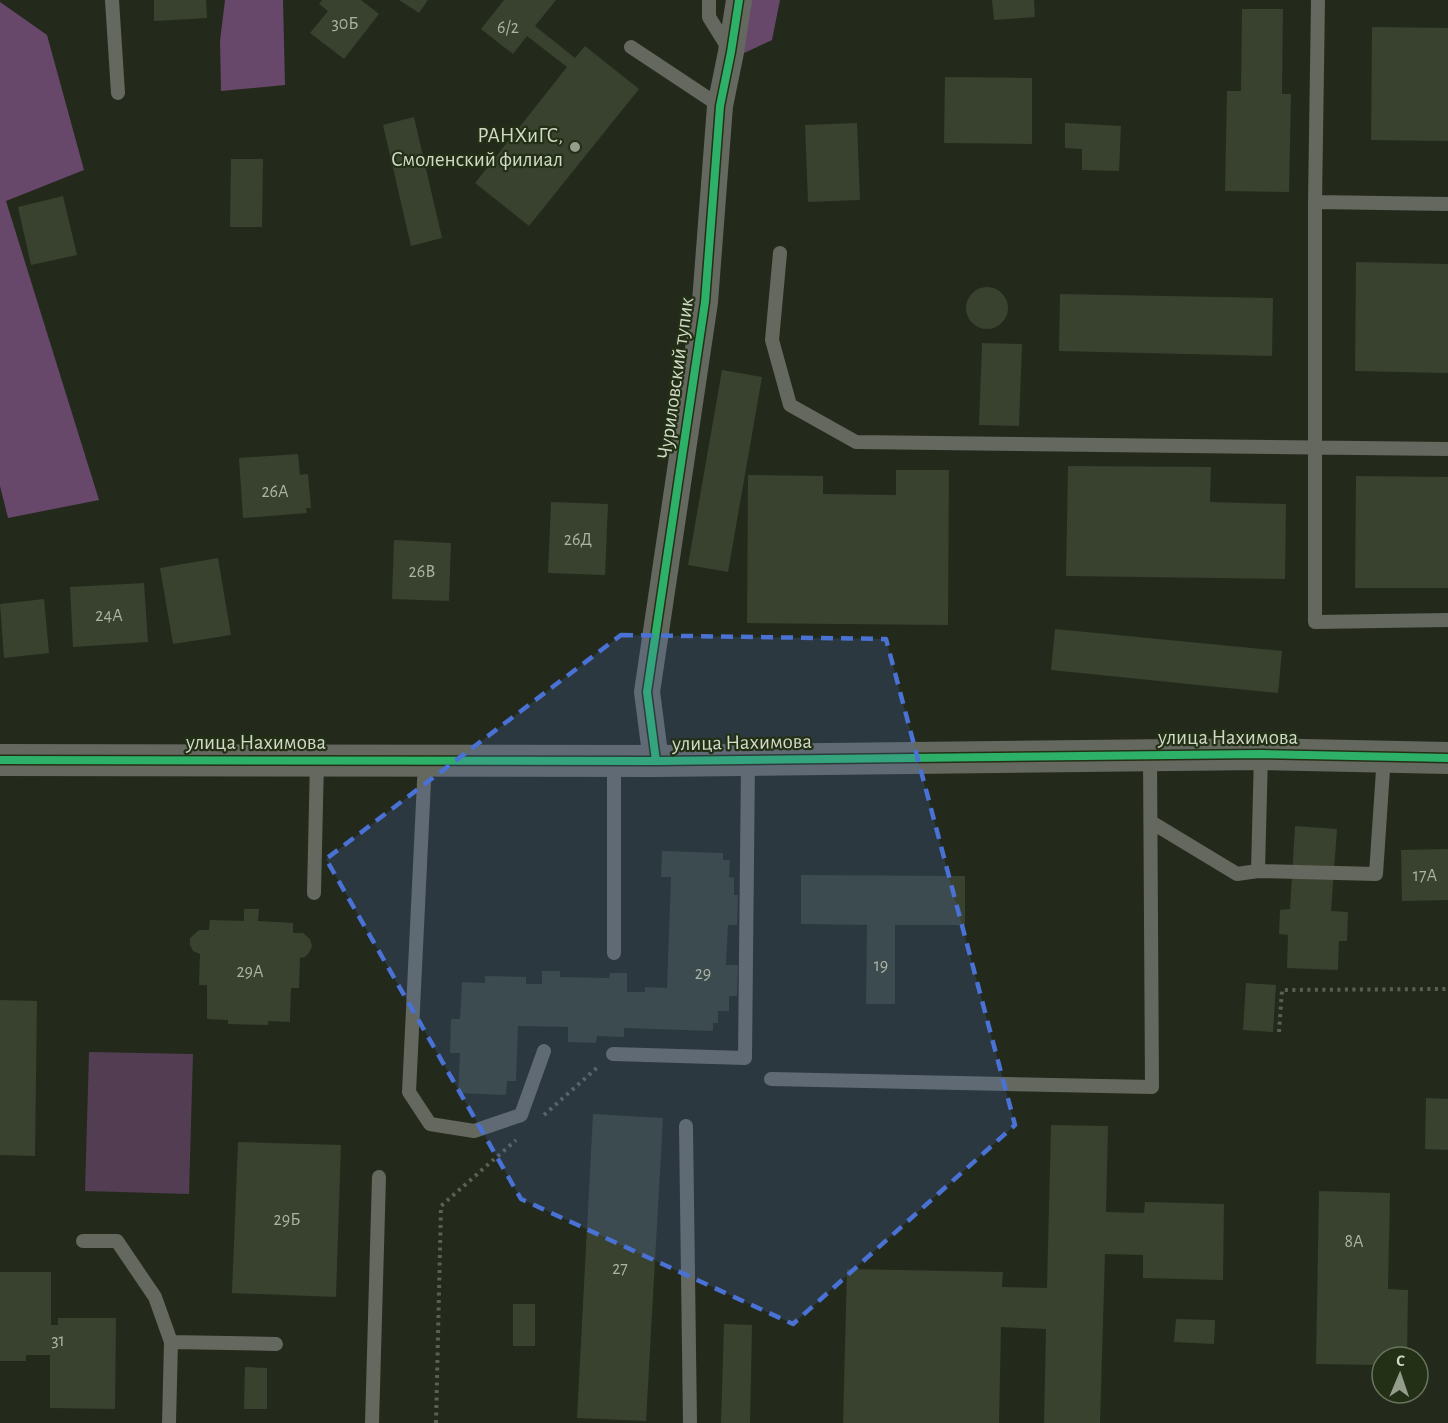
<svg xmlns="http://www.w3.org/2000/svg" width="1448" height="1423" font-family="'Alegreya Sans',sans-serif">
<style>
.green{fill:#523d52}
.forest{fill:#67476a}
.building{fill:#39412f}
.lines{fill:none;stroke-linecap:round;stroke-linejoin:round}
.path{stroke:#5b6056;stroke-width:4;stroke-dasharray:3 4.5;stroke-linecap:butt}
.service{stroke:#64685e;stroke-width:14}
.minor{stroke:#64685e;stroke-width:26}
.tertiary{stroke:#64685e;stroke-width:32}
.cycleway-casing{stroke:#243015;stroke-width:11}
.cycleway{stroke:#2db169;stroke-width:8}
.marked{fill:#4a71d4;fill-opacity:0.2;stroke:#4a71d4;stroke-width:4.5;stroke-dasharray:12 8;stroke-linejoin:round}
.poi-dot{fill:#949c8c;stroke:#243015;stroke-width:2}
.labels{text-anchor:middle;stroke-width:4.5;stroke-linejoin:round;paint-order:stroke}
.number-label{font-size:18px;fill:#abb4a2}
.poi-label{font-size:21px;fill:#d1dac9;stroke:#243015;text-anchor:end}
.street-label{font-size:21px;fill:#d1dac9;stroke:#243015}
</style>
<rect width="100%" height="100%" fill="#232a1b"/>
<!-- green -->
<path class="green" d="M89,1052l104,2 -4,140 -104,-3z"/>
<!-- forest -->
<path class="forest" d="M225,0h58l2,85 -64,6 -1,-50z
M749,0h31l-8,40 -32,15z
M0,2l47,33 37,135 -78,31 93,299 -91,18 -8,-32z"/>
<!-- building -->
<path class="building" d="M154,0h52l1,18 -53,3z
M322,0h39l18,14 -35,45 -34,-26 18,-22 -9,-7z
M399,0h29l-9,13z
M504,0h52l-21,26 40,32 10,-12 54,43 -110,137 -54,-43 92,-116 -40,-31 -14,18 -32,-25z
M992,0h42l1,17 -41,3z
M1242,9h41l-1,85h9l-2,98 -64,-1 2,-100h14z
M1372,27l76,1v113l-77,-1z
M945,77l87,1v66l-88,-1z
M414,117l28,121 -31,8 -28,-121z
M857,123l3,77 -52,2 -3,-77z
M1065,123l56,3 -2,45 -37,-1v-21l-17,-1z
M231,159h32l-1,68h-32z
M63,196l14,59 -46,10 -13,-58z
M1356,262l92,2v109l-93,-2z
M966 308a21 21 0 1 1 42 0a21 21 0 1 1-42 0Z
M1060,294l213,4 -1,58 -213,-5z
M982,343l40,1 -3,82 -40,-1z
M722,370l40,7 -34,195 -40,-7z
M298,454l2,21 8,-1 3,34h-5l1,5 -64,5 -4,-60z
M1068,466l143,1 -1,35 76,2 -1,75 -219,-3z
M896,470h53l-1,155 -201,-2 1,-148 75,1v18l73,1z
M1356,476l92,1v111h-93z
M551,502l57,2 -3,71 -57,-2z
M394,540l57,3 -2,58 -57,-2z
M218,558l13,77 -58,9 -13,-76z
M144,583l4,59 -75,5 -3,-60z
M44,599l5,54 -45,5 -4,-54z
M1055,629l227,22 -4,42 -227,-23z
M1295,826l42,3 -6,82 17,1 -1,29h-8l-1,29 -51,-2 1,-33 -9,-1 1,-24 10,-1z
M1448,849v51l-46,1 -1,-51z
M662,851l61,2v7h7l-1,17 5,1v17h4l-1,30h-9l-2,40h12l-1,31h-8v15h-11v12h-5v8l-89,-3v9l-27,-1 -1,7 -28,-1v-15l-50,-1 -2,55h-9l-1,14 -48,-2 2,-40h-10l1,-34h9l2,-37 23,1v-7l41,1v7h16v-13h18v6l49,1 1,-5h17v19h18v-5l22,1 4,-111h-10z
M801,875l164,1v49h-70v79h-29l1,-79 -66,-1z
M244,909h15l-1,12 35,2v10h10l7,6 2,7 -3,7 -4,4 -5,1 -1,30h-8l-1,34 -22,-1v4l-40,-1v-4l-21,-1v-34h-8l1,-31 -7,-3 -3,-6v-7l9,-8h10l1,-10 34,1z
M1246,983l30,2 -3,47 -30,-2z
M0,1000l37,1 -2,155 -35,-1z
M1426,1098l22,1v51l-23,-1z
M593,1114l70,4 -17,303 -69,-3z
M1051,1125l57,1 -2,86 38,1 1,-11 79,2 -1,76 -80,-2v-23l-38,-1 -5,169h-56l2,-94 -45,-2 -2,96h-156l4,-154 156,3 -1,15 45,1z
M238,1142l103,3 -5,152 -104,-4z
M1319,1191l71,2 -2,96 20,1 -1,67h-25v8l-66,-1z
M0,1272h51v53h7v-7h58l-1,91 -65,-1v-53h-24v6h-26z
M513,1304h22v42h-22z
M1176,1319l39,1 -1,24 -40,-2z
M724,1324l28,1 -2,98h-29z
M245,1367l22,1v41h-23z"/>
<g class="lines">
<!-- path -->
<path class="path" d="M1279,1032l3,-42 166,-1
M544,1115l55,-49
M436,1423l5,-217 75,-66"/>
<!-- service -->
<path class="service" d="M112,0l6,93
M709,0v17l21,34
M631,47l89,59
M1315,202l3,-202
M1448,204l-133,-2v420l133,-2
M780,253l-8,87 18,65 66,37 592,7
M1261,754l-3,117 118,3 8,-119
M425,761l-16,331 21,32 44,7 47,-16 23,-64
M614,761v192
M1151,822l86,52 21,-3
M314,893l3,-133
M613,1054l132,4 3,-298
M771,1079l381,8 -2,-331
M686,1126l4,297
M83,1241h34l38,56 16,45 -2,81
M171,1342l105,2
M372,1423l7,-246"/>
<!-- minor -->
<path class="minor" d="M656,761l-9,-69 58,-390 15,-196 11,-54 8,-52"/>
<!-- tertiary -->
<path class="tertiary" d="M0,760l656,1 605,-7 187,4"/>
<!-- cycleway casing -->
<g class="cycleway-casing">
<path id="cycleway" d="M0,760l656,1 605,-7 187,4
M656,761l-9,-69 58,-390 15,-196 11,-54 8,-52"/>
</g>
<!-- cycleway -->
<use href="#cycleway" class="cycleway"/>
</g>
<!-- marked area -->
<path class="marked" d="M621,635l265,4 129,486 -222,199 -272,-125 -195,-340z"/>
<!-- markers -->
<circle class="poi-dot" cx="575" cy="147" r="6"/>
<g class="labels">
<!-- number labels -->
<g class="number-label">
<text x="345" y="29">30Б</text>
<text x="508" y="33">6/2</text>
<text x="275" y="497">26А</text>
<text x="578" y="545">26Д</text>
<text x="422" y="577">26В</text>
<text x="109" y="621">24А</text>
<text x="1425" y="881">17А</text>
<text x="881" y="971">19</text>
<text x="250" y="977">29А</text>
<text x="703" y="979">29</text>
<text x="287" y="1225">29Б</text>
<text x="1354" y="1247">8А</text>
<text x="620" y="1274">27</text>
<text x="58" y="1346">31</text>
</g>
<!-- poi labels -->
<g class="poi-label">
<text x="563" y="142">РАНХиГС,<tspan x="563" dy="24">Смоленский филиал</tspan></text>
</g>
<!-- street labels -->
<g class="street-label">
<text transform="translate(675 378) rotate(-82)" y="7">Чуриловский тупик</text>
<text x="1228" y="744">улица Нахимова</text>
<text x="256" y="749">улица Нахимова</text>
<text transform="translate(742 742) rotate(-1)" y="7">улица Нахимова</text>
</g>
</g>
<!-- north arrow -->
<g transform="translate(1400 1375) rotate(2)"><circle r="28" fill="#243015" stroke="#69745d" stroke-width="1.5"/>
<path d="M0-4.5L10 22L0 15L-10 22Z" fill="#949c8c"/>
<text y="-9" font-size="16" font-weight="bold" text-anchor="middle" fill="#d1dac9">С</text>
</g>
</svg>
